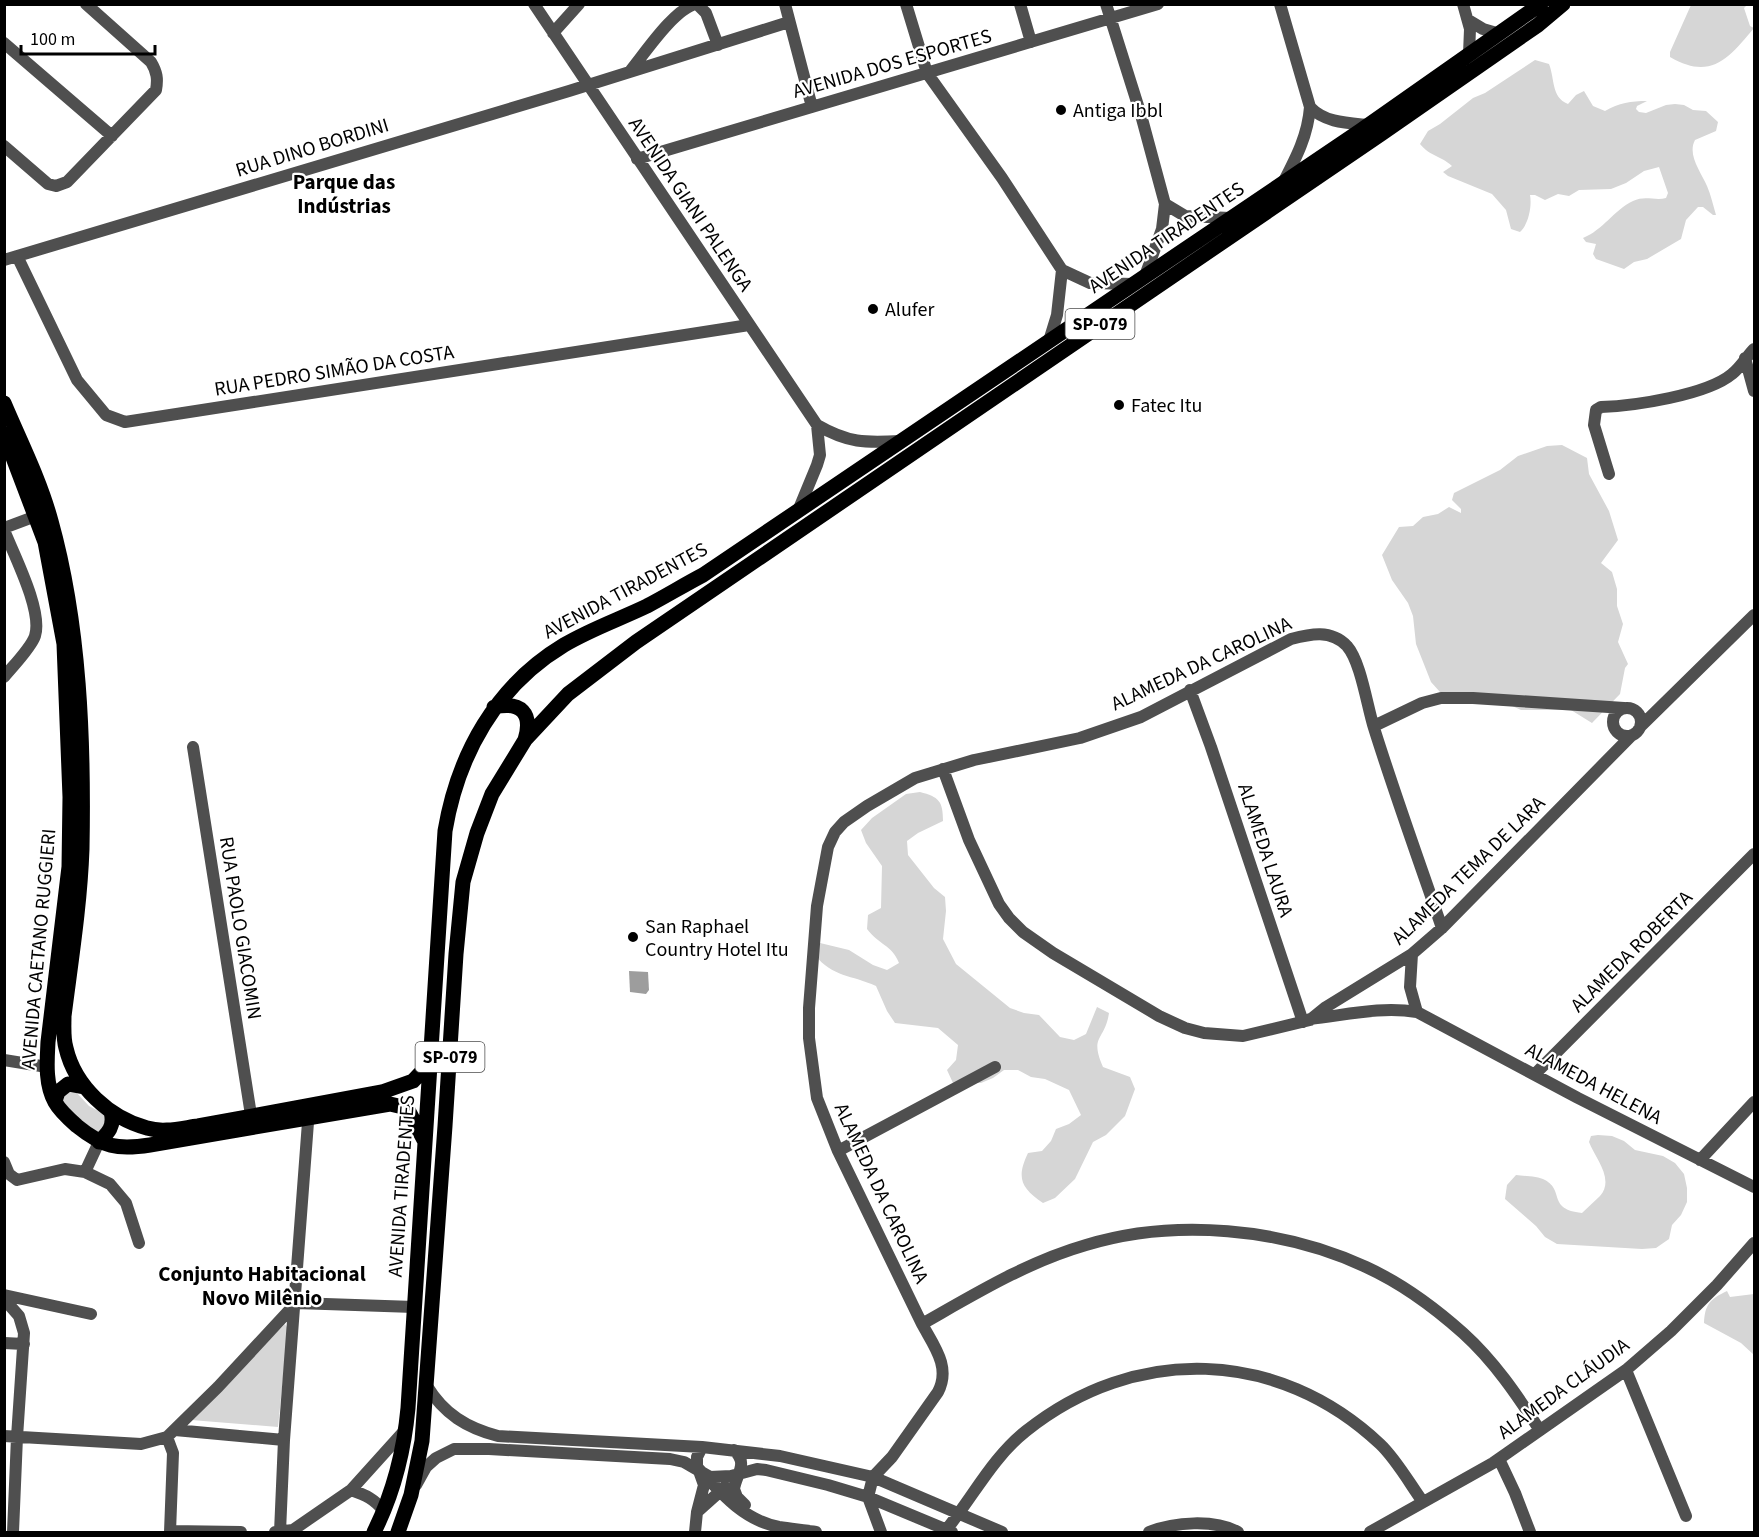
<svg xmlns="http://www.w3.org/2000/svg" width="1759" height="1537" font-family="'Source Sans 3',sans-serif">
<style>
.green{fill:#d6d6d6}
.water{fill:#9d9d9d}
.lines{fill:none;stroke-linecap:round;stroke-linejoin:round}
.minor{stroke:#4f4f4f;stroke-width:12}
.major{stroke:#000;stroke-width:15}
.poi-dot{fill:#000;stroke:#fff;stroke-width:2}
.labels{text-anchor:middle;stroke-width:4.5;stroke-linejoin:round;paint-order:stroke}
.shield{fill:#fff;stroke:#4c4c4c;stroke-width:1.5}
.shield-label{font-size:18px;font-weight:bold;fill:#000}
.street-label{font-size:20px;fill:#000;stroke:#fff}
.poi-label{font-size:20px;fill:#000;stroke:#fff;text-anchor:start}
.neighbourhood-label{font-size:21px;font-weight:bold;fill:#000;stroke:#fff}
</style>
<rect width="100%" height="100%" fill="#fff"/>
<!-- green -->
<path class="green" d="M1691,5h56l-3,3 6,18 4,2c-25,30 -43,53 -84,29v-5z
M1535,60l14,4c6,15 2,33 19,40l8,-9 8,-4 9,15 12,5c14,-8 26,-10 42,-10l-10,5 -1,3 3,3 7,1 20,-8 9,-1 9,1 9,5 13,1 12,11 -2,9 -21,9c-8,15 6,32 12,46 4,9 6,19 9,29h-3l-10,-8h-5l-12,13 -5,19 -34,20 -13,3 -10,7 -28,-10 -3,-5 3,-10 -10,-2 -3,-4c20,-8 31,-28 50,-37 12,-6 22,0 33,-3l2,-5 -9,-26 -15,4 -18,12 -15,6 -32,1 -10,6 -11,-2 -13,6 -10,-5h-5c2,10 -1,29 -10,37l-9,-3 -5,-19 -14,-16 -44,-18 -5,-4 9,-6c-12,-11 -21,-9 -32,-22l8,-13 12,-7 33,-26 12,-5z
M1562,445l25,13 2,16 20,37 9,29 -17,23 11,9 5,17v17l6,18 -5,18 10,22 -3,4 -5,26 -28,29 -21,-13h-50l-24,-11 -57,-7 -9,-10 -15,-38 -3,-28 -5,-13 -16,-23 -10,-25 17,-28 14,-1 10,-9 15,-3 11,-7 12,6v-4l-9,-9 2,-7 46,-23 18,-14 29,-10z
M920,792c19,5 23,9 23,29l-25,12 -11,8 1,14 26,33 11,9 1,14 -3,28 13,25 54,44 14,5 15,2 21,22 14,3 12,-6 11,-27 12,6c-4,28 -20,22 -6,54l27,10 5,12 -10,27 -19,19 -13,7 -18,37 -20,19 -12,5c-22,-15 -27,-25 -15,-50l14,-2 9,-10 5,-12 13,-5 12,-9 -12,-25 -24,-11 -14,-2 -13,-7h-14l-11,8 -12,5h-28l-6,-13 9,-10 2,-15 -20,-17 -43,-5 -8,-12 -11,-25c-24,-11 -44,-9 -61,-31l5,-12 29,7 24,15 14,5 12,-7c-7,-18 -20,-18 -32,-34l1,-14 13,-7 1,-42 -16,-23 -5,-13 11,-12 34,-24z
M74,1090l15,16 17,9 2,2 -9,16 -24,-17 -12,-15v-6z
M1598,1135l14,1 12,5 11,9 28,6 12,7 9,11 3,14v14l-6,13 -9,10 -3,14 -13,9 -14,1 -85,-5 -12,-7 -9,-11 -31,-27 2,-14 9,-10c8,1 22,1 29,5 20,11 2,29 37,33 6,-6 12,-11 18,-17 15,-17 -5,-38 -11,-54l2,-6z
M1727,1291l3,6 24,-3v61l-13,-12 -37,-20c1,-19 6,-24 23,-32z
M285,1324l3,5 -10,98 -87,-7z"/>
<!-- water -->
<path class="water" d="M629,971l19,1 1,18 -3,4 -16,-2z"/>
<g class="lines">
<!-- minor -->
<path class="minor" d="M534,4l283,421 3,30 -3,10 -19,46
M697,4l9,9 12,32
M785,4l27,103
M906,4l21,69 75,105 60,92 28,13 44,1
M1020,4l11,38
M1106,4l35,111 24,89 -3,25 -17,47
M1280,4l30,103c-2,28 -14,51 -27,76
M1463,4l7,25 -1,25
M1468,20l15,9 17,5
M553,33l26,-29
M4,43l108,93
M631,70c14,-17 43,-61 65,-66
M1310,107c15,16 38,16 59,18
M4,146l44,38 8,2 11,-4 89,-92c2,-11 1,-18 -5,-28l-65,-58
M637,159l521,-155
M1165,204l20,12 45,2
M17,256l60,124 29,35 19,7 624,-97
M4,260l565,-169 220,-69
M1049,341l8,-26 5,-45
M1745,358l9,33
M817,425c31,18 48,18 83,16
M1609,474l-15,-49 2,-15 5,-3c33,-1 106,-12 131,-33 9,-7 15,-18 22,-25
M4,528l32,-12
M4,530c10,25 39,81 31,106 -4,12 -22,30 -31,41
M1190,690l21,57 92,275
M1613 722a14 14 0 1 1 28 0a14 14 0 1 1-28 0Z
M1374,726l48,-23 19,-5h32l151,10
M1640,727l114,-112
M193,747l58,368
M943,769l26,71 30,64 10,14 14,14 30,21 106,63 26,12 19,5 39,3 67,-16 16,-13 86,-53 30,-26 190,-193
M1442,928c-23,-67 -47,-133 -68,-200 -7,-22 -13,-66 -27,-82 -16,-17 -37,-12 -56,-7l-150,78 -61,21 -106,22 -59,18 -48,28 -23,16 -9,10 -7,15 -11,59 -8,102v30l8,60 21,53 84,173c53,-30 105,-62 164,-79 89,-27 196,-17 280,22 35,16 69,41 97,66 31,28 54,62 76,96
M1412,954l-2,33 7,25
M1310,1019c36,-4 71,-13 107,-7l161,86 176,89
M4,1060l43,7
M1535,1074l219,-220
M838,1151l157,-84
M1700,1160l54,-58
M4,1162l5,12 8,6 48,-11 20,3 25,12 16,19 13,40
M85,1172l14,-30
M4,1295l87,19
M4,1299l15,17 5,17 -7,104 -4,95
M296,1303l118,4
M4,1343l20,1
M1626,1370l60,146
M427,1386c17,28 40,42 71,50l204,11 78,9 93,21 129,55
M175,1430l109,10
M4,1436l137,8 26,-7 51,-50 78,-84
M167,1437l6,16 -3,79
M702,1447l-5,10v10c24,26 46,53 82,60 12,2 25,3 37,5
M734,1450c15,14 2,24 0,39l3,8 8,8
M1499,1459l16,34 15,39
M416,1485l10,-18 10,-9 18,-9h35l181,10 14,3 26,15 21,-1 26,-7 9,1 62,15 40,12 84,35
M351,1490c15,5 23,9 33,21
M697,1512l28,-25
M946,1530c27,-33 46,-72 80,-99 109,-87 252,-83 354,13 16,15 30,40 43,58
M170,1531l71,1
M275,1532l18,-2 58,-40 55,-61
M280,1532l4,-92 25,-331
M695,1532l2,-20 7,-27 -5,-14
M881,1532l-13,-35 5,-20 19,-20 46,-65c13,-25 -4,-46 -16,-68
M1149,1532c25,-10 65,-13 89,0
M1370,1532l123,-69 133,-93 45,-39 46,-46 37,-42"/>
<!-- major -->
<path class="major" d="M4,403c16,38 36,77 47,118 29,104 33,220 31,328 -2,56 -11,112 -18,167 0,11 -1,22 2,32 9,39 44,70 81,80 16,5 35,0 51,-2l184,-34 31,-11 17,-18
M4,434l41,108 19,102 6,153 -1,70 -21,175c-1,19 -3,42 7,60 5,9 14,17 22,24 26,21 40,24 73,19l240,-41 17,4 17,32
M494,707c27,-6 39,6 31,33
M55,1101l3,-9 10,-8 16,3
M99,1142c9,-9 16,-16 12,-30
M374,1532c19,-38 30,-81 34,-124l37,-577c13,-77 51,-145 119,-186 27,-16 56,-26 83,-39 19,-10 37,-21 56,-31l657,-444 181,-127
M398,1532l13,-37 11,-54 23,-315 11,-172 7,-72 14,-49 15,-39 33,-54 43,-46 68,-52 745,-508 157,-109 25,-21"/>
</g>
<!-- markers -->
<g class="poi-dot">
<circle cx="1061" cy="110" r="6"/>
<circle cx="873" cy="309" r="6"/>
<circle cx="1119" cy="405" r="6"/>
<circle cx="633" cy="937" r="6"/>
</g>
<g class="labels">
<!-- shield labels -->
<g class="shield">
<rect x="1065.5" y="309" width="69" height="30" rx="4.5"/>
<rect x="415.5" y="1042" width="69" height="30" rx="4.5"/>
</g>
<g class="shield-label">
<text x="1100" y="330">SP-079</text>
<text x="450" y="1063">SP-079</text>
</g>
<!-- street labels -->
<g class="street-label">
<text transform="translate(892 63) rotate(-16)" y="7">AVENIDA DOS ESPORTES</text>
<text transform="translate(312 147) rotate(-17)" y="7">RUA DINO BORDINI</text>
<text transform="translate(691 204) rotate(56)" y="7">AVENIDA GIANI PALENGA</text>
<text transform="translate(1166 237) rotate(-34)" y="7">AVENIDA TIRADENTES</text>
<text transform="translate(334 370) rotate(-9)" y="7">RUA PEDRO SIMÃO DA COSTA</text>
<text transform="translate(625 590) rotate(-28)" y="7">AVENIDA TIRADENTES</text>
<text transform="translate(1201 663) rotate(-25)" y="7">ALAMEDA DA CAROLINA</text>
<text transform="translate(1266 850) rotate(72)" y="7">ALAMEDA LAURA</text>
<text transform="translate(1468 870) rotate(-44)" y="7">ALAMEDA TEMA DE LARA</text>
<text transform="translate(241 928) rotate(81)" y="7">RUA PAOLO GIACOMIN</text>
<text transform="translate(38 949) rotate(-85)" y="7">AVENIDA CAETANO RUGGIERI</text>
<text transform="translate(1631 951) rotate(-45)" y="7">ALAMEDA ROBERTA</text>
<text transform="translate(1594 1083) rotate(28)" y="7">ALAMEDA HELENA</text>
<text transform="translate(401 1186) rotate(-86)" y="7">AVENIDA TIRADENTES</text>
<text transform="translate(882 1193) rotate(65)" y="7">ALAMEDA DA CAROLINA</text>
<text transform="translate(1563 1388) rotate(-36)" y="7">ALAMEDA CLÁUDIA</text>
</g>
<!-- poi labels -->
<g class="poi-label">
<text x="1073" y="117">Antiga Ibbl</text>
<text x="885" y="316">Alufer</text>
<text x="1131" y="412">Fatec Itu</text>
<text x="645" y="933">San Raphael<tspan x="645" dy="23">Country Hotel Itu</tspan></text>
</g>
<!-- neighbourhood labels -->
<g class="neighbourhood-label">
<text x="344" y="189">Parque das<tspan x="344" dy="24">Indústrias</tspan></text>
<text x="262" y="1281">Conjunto Habitacional<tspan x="262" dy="24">Novo Milênio</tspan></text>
</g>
</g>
<!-- border -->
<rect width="1759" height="1537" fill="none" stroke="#000000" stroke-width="12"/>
<!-- scale -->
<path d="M21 45v9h134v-9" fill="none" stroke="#000000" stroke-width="3"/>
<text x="30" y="45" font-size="18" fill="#000000" stroke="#ffffff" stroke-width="4.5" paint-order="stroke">100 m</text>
</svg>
